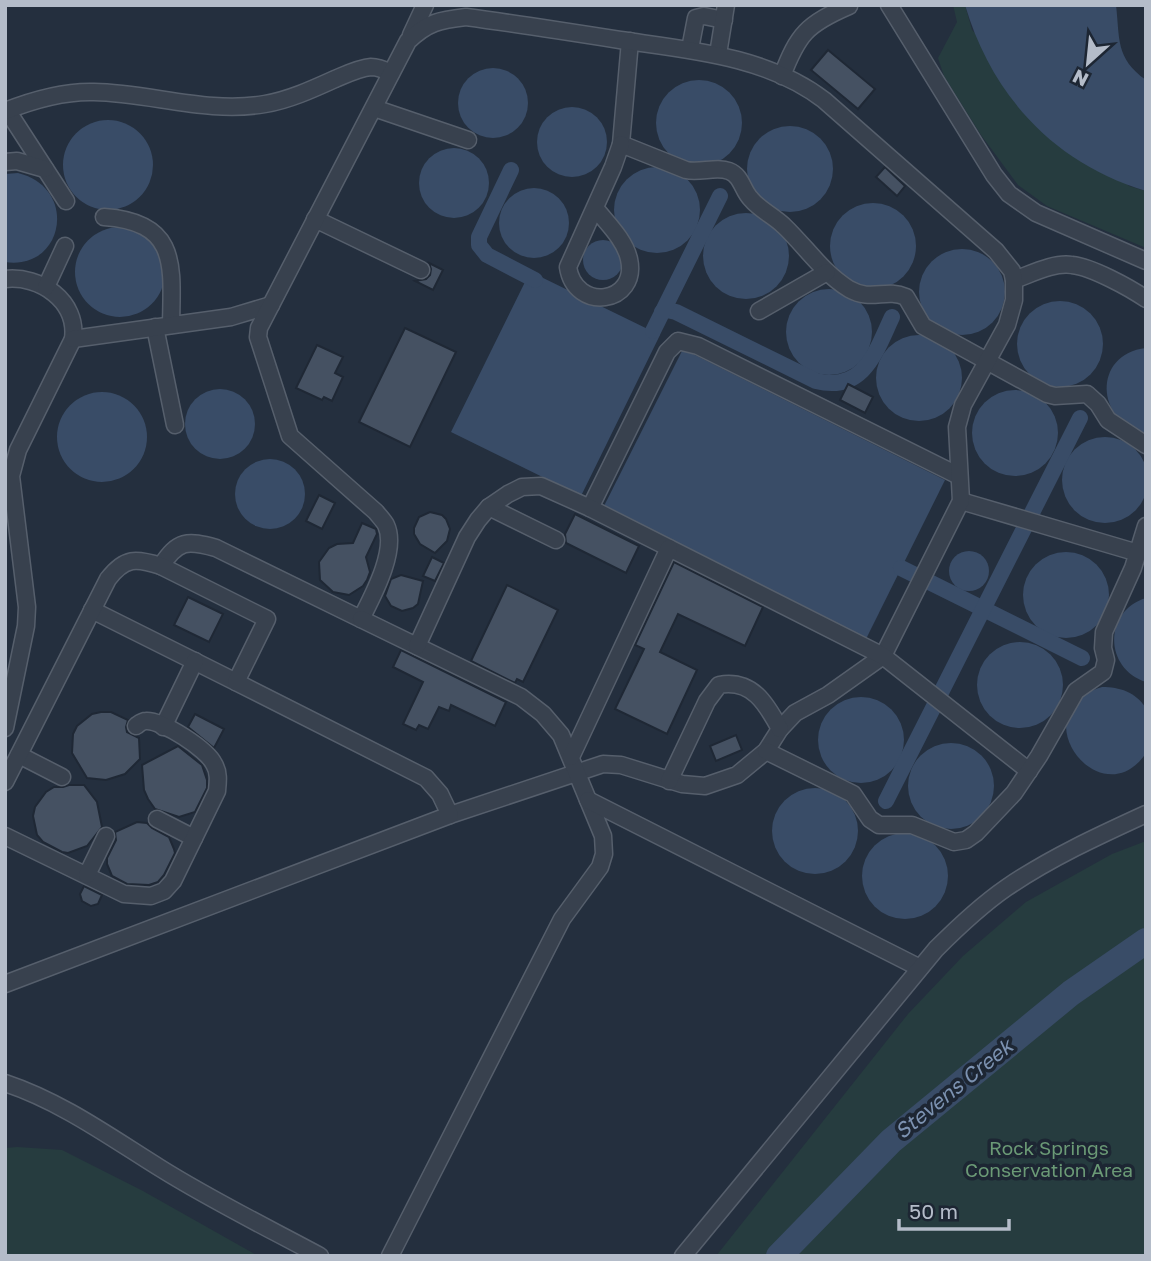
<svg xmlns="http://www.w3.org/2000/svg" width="1151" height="1261" font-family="'Golos Text',sans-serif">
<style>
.green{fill:#263c3f}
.water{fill:#394c67}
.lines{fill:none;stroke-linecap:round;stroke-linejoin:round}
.canal{stroke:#394c67;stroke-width:16}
.river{stroke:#394c67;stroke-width:26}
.building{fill:#455162;stroke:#1f2835;stroke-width:2}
.minor-casing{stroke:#565f6c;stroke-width:19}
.minor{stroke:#38414e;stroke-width:16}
.labels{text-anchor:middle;stroke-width:7;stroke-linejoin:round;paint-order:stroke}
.park-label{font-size:19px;fill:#6b9a76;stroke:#1d2633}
.water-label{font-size:21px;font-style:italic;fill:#7c92b1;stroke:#1d2633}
</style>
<rect width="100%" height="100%" fill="#242f3e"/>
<g class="green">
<path d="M 953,5 L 965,5 L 972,30 L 1129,186 L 1146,191 L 1146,248 L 1047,206 L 1018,185 L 981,135 L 944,76 L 938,58 L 957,22 Z"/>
<path d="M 1146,841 L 1146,1256 L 716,1256 L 908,1014 L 963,956 L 1026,902 L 1112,854 Z"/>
<path d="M 17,1147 L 62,1150 L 143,1191 L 258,1256 L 5,1256 L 5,1148 Z"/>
</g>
<g class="water">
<path d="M 965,5 L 1116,5 C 1120,38 1115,58 1146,80 L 1146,191 C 1054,163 992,96 965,5 Z"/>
<circle cx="493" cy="103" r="35"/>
<circle cx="699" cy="123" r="43"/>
<circle cx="572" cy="142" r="35"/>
<circle cx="108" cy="165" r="45"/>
<circle cx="790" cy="169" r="43"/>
<circle cx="454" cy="183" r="35"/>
<circle cx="657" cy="210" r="43"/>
<path d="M 18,173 C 79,188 64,271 5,262 L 5,174 Z"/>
<circle cx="534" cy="223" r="35"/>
<circle cx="873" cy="246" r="43"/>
<circle cx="746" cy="256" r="43"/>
<circle cx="120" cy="272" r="45"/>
<circle cx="603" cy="260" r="20"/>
<circle cx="962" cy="292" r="43"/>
<path d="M 537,275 L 660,335 L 581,496 L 451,432 L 526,280 L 533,283 Z"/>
<circle cx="829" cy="332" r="43"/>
<circle cx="1060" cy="344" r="43"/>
<circle cx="919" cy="378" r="43"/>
<path d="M 1146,348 L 1146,433 C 1095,423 1092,354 1146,348 Z"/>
<path d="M 683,349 L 945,480 L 865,641 L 602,510 Z"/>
<circle cx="220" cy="424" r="35"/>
<circle cx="1015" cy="433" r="43"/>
<circle cx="102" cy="437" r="45"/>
<circle cx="1105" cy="480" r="43"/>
<circle cx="270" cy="494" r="35"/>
<circle cx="969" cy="571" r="20"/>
<circle cx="1066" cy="595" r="43"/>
<path d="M 1146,598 L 1146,682 C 1104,669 1103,611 1146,598 Z"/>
<circle cx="1020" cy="685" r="43"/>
<path d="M 1102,687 C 1120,687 1135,692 1146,708 L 1146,753 C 1102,819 1018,713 1102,687 Z"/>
<circle cx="861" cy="740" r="43"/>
<circle cx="951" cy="786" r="43"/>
<circle cx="815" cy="831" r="43"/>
<circle cx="905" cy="876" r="43"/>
</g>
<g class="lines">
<g class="canal">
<path d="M 511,170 L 479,237 L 479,245 L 487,255 L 535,280"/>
<path d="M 662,312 L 667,310 L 676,312 L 816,381 C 864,393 876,351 892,317"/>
<path d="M 653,331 L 720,196"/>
<path d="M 901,568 L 1082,658"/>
<path d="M 886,801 L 1080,418"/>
</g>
<path class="river" d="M 779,1256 L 891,1141 L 1071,993 L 1146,941"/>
</g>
<g class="building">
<path d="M 828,50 L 875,89 L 858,109 L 811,70 Z"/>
<path d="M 885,167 L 905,186 L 897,196 L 876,177 Z"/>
<path d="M 429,263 L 443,270 L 433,290 L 415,281 L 426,279 L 430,275 L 431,269 Z"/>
<path d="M 405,328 L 456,352 L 410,447 L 359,422 Z"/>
<path d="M 317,345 L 343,357 L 335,373 L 343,377 L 332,401 L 324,397 L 322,400 L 296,388 Z"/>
<path d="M 848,384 L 873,397 L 865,413 L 840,400 Z"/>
<path d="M 319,495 L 335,503 L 322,529 L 306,521 Z"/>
<path d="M 430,512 L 442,515 L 446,519 L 450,529 L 447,541 L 435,553 L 420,544 L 414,534 L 414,528 L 419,517 Z"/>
<path d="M 575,514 L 639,546 L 626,573 L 566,543 L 565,534 Z"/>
<path d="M 362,523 L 376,529 L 377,534 L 366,557 L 370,572 L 367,580 L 363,586 L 349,595 L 333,592 L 320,580 L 319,562 L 329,548 L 337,544 L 353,543 Z"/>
<path d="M 432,557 L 444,563 L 435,581 L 423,576 Z"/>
<path d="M 674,562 L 763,607 L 745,646 L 678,614 L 660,652 L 697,670 L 667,734 L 615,709 L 644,649 L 635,645 Z"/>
<path d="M 401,575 L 423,581 L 418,604 L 413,608 L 402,611 L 391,606 L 385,596 L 391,579 Z"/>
<path d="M 507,585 L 558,610 L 523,682 L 517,679 L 515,683 L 471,661 Z"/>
<path d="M 188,597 L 223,614 L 209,642 L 174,625 Z"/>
<path d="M 401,650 L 506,702 L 495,726 L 451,705 L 449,711 L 439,707 L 428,729 L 419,725 L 416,730 L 403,724 L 423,682 L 393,667 Z"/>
<path d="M 101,712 L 111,712 L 128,720 L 126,727 L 127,732 L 139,738 L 140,759 L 125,774 L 106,780 L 87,778 L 72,753 L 73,734 L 77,726 L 92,714 Z"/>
<path d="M 195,714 L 224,729 L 214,748 L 188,727 Z"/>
<path d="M 736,735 L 742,750 L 716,761 L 710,746 Z"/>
<path d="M 178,746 L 202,765 L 207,780 L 207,788 L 195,812 L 179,817 L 155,809 L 148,799 L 144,790 L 142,765 Z"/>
<path d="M 69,785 L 84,785 L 97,802 L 102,827 L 87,846 L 68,853 L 62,852 L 43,842 L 37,835 L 33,816 L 35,807 L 46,792 L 54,787 L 63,787 Z"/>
<path d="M 137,822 L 147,823 L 152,828 L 169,837 L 174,849 L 175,853 L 164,875 L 158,882 L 149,885 L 127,884 L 112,876 L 107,864 L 107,858 L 116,840 L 115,832 Z"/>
<path d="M 84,886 L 102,895 L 98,904 L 91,906 L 82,901 L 80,894 Z"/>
</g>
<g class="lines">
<g class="minor-casing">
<g id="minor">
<path d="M 889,5 L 994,175 L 1009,194 L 1036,213 L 1146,261"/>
<path d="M 411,35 L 425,5"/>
<path d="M 630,41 L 621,144 L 686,170 C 700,173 717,166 729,171 C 742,176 742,190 751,199 C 760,210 774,216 784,226 C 806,247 823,273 849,289 C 872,302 885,288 906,297 L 923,326 L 1047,394 L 1055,396 L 1087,394 L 1098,404 L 1108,420 L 1146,445"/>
<path d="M 690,49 L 696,18 L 704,16 L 724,20"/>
<path d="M 718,54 L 726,5"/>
<path d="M 782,76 C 798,34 807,24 849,6"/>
<path d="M 374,108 L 468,140"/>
<path d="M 7,110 L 66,201"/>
<path d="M 5,111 C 33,100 64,91 94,92 C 151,93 208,114 265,104 C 289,100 313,89 335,79 C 347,74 359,68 371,67 C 379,67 385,70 391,73"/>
<path d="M 5,162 L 17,161 L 45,169"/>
<path d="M 595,208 C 607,223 625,240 629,259 C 639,304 575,313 568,267 L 613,167 L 621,144"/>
<path d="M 104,217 C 179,222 172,266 171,325"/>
<path d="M 315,219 L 421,270"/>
<path d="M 5,279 C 40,275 78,301 73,339 L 18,450 L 11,476 L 27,607 L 26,626 L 5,728"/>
<path d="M 1014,280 C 1031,274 1054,262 1072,265 C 1092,267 1130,288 1146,299"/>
<path d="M 46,287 L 65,246"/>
<path d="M 759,311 L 827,272"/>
<path d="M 155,327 L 175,425"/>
<path d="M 73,339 L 231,317 L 271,305"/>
<path d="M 961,501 L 1138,553"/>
<path d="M 489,507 L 556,540"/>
<path d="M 590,508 L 667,352 L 678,341 L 698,346 L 959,476"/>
<path d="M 161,566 C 178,540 187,540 216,548 L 361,619 C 372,597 398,550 386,525 C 384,521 379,516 376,512 L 290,436 L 258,337 L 259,328 L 408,41 C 428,22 440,20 466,17 C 518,24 569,32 620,40 C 689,50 767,56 824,100 L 996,251 L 1012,271 L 1014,280 L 1014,300 L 1007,325 L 963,405 L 957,427 L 961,501 L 883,656 L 828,695 L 795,713 L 780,729 L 766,751 L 737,775 L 705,786 L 682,784 L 621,765 L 603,764 L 450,815"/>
<path d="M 92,610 L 236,682"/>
<path d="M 361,619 L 521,697 L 543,714 L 561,735 L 603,836 L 604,854 L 600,867 L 562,919 L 390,1256"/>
<path d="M 417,646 L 467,537 L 478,520 L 489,507 L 508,494 L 522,487 L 541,486 L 590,508 L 883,656 L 1029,771"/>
<path d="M 163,727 L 195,661"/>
<path d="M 766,751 L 853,794 L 870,819 L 879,825 L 912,825 L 954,842 L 966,840 L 976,833 L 1014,793 L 1039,756 L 1076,691 L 1103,672 L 1106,660 L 1103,648 L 1104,632 L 1133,568 L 1146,526"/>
<path d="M 19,755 L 62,777"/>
<path d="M 571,757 L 669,548"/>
<path d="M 669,781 L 707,701 L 719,685 C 752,679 766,703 780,729"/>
<path d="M 5,782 L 108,579 C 125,557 136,558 161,566 L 267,619 L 236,682 L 426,778 L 440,794 L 450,815 L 5,984"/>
<path d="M 588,800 L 920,968"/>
<path d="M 157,819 L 194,838"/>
<path d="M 5,836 L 124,894 L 151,896 L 164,891 L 173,881 L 217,791 C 218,781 219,772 214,764 C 207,749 162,720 146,721 C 142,721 140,723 136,726"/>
<path d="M 87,875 L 106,836"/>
<path d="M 5,1083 C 62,1102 110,1137 160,1168 C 211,1200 266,1227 320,1256"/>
<path d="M 683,1256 L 936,949 C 958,927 980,906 1006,888 C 1050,858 1098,836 1146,814"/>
</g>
</g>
<use href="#minor" class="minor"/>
</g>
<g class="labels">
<g class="park-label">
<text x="1049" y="1155">Rock Springs<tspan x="1049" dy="22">Conservation Area</tspan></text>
</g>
<g class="water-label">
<text transform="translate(954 1089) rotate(-39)" y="7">Stevens Creek</text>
</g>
</g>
<rect width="1151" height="1261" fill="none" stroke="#b4bcc9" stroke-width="14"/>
<g transform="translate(1088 63) rotate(207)" stroke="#1d2633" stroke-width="5" paint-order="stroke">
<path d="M0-5L12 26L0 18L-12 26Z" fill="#b4bcc9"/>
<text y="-10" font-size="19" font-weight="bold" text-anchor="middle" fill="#b4bcc9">N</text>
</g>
<path d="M899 1219v10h110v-10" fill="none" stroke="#b4bcc9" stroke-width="3.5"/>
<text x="909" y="1219" font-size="21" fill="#b4bcc9" stroke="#1d2633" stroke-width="5" paint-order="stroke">50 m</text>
</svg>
